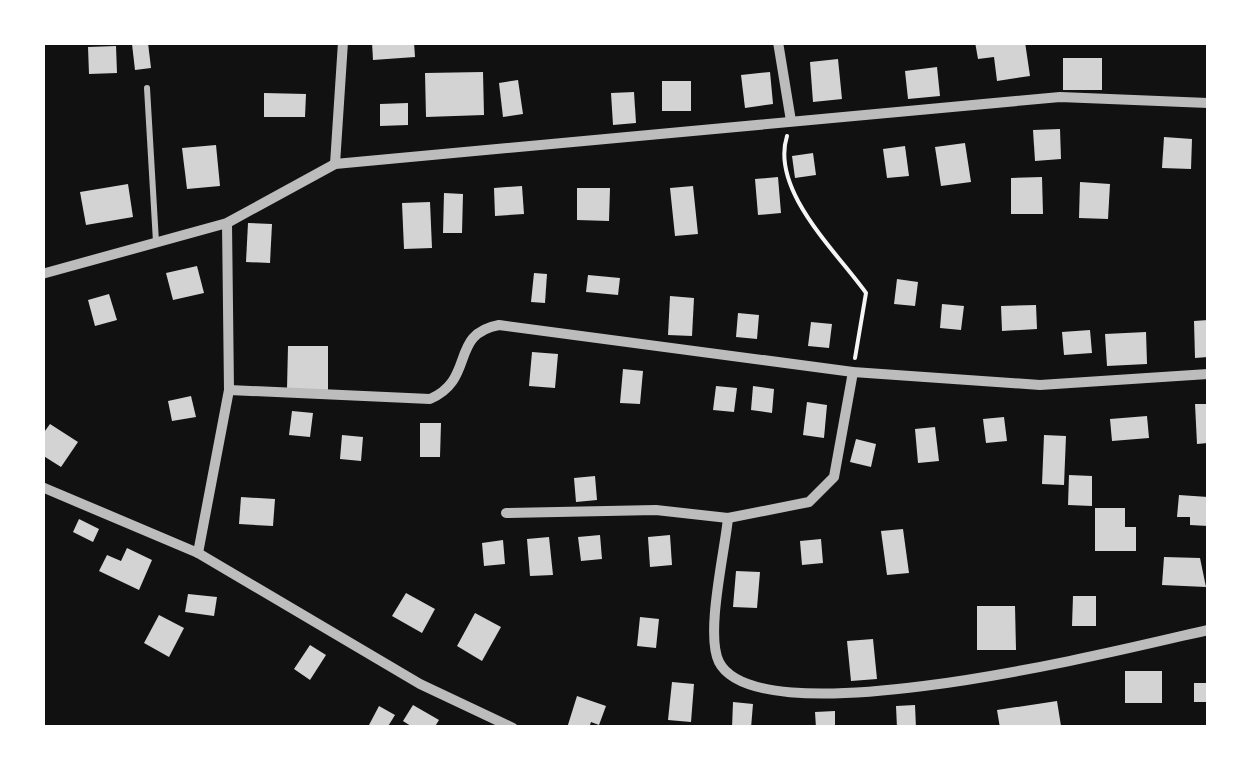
<svg xmlns="http://www.w3.org/2000/svg" width="1251" height="770" font-family="'Alegreya Sans',sans-serif">
<style>
.building{fill:#d3d3d3}
.lines{fill:none;stroke-linecap:round;stroke-linejoin:round}
.path{stroke:#f5f5f5;stroke-width:4}
.service{stroke:#bcbcbc;stroke-width:6}
.minor{stroke:#bcbcbc;stroke-width:10}
</style>
<rect width="100%" height="100%" fill="#111"/>
<g class="building">
<path d="M 372,42 L 414,42 L 415,57 L 373,60 Z"/>
<path d="M 975,42 L 1025,42 L 1030,76 L 997,81 L 994,57 L 978,59 Z"/>
<path d="M 148,43 L 151,68 L 135,70 L 132,44 Z"/>
<path d="M 116,46 L 117,73 L 89,74 L 88,47 Z"/>
<rect x="1063" y="58" width="39" height="32"/>
<path d="M 838,59 L 842,99 L 813,102 L 810,62 Z"/>
<path d="M 937,67 L 940,96 L 908,99 L 905,71 Z"/>
<path d="M 483,72 L 484,115 L 426,117 L 425,73 Z"/>
<path d="M 770,72 L 773,104 L 745,108 L 741,75 Z"/>
<path d="M 518,80 L 523,114 L 503,117 L 499,83 Z"/>
<rect x="662" y="81" width="29" height="30"/>
<path d="M 634,92 L 636,123 L 613,125 L 611,93 Z"/>
<path d="M 264,93 L 306,94 L 305,117 L 264,117 Z"/>
<path d="M 408,103 L 408,125 L 380,126 L 380,104 Z"/>
<path d="M 1060,129 L 1061,159 L 1035,161 L 1033,130 Z"/>
<path d="M 1164,137 L 1192,139 L 1191,169 L 1162,168 Z"/>
<path d="M 965,143 L 971,182 L 941,186 L 935,147 Z"/>
<path d="M 216,145 L 220,186 L 187,189 L 182,148 Z"/>
<path d="M 905,146 L 909,176 L 887,178 L 883,149 Z"/>
<path d="M 813,153 L 816,175 L 795,178 L 792,156 Z"/>
<path d="M 778,177 L 781,213 L 758,215 L 755,179 Z"/>
<path d="M 1042,177 L 1043,214 L 1011,214 L 1011,178 Z"/>
<path d="M 1080,182 L 1110,184 L 1108,219 L 1079,218 Z"/>
<path d="M 128,184 L 133,217 L 86,225 L 80,192 Z"/>
<path d="M 522,186 L 524,214 L 495,216 L 494,188 Z"/>
<path d="M 693,186 L 698,234 L 675,236 L 670,188 Z"/>
<path d="M 577,188 L 610,188 L 609,221 L 577,220 Z"/>
<path d="M 444,193 L 463,194 L 462,233 L 443,233 Z"/>
<path d="M 430,202 L 432,248 L 404,249 L 402,203 Z"/>
<path d="M 248,223 L 272,224 L 270,263 L 246,262 Z"/>
<path d="M 197,266 L 204,293 L 173,300 L 166,273 Z"/>
<path d="M 534,273 L 547,274 L 545,303 L 531,302 Z"/>
<path d="M 588,275 L 620,278 L 618,295 L 586,292 Z"/>
<path d="M 897,279 L 918,282 L 915,306 L 894,304 Z"/>
<path d="M 109,294 L 117,320 L 95,326 L 88,300 Z"/>
<path d="M 670,296 L 694,298 L 692,336 L 668,335 Z"/>
<path d="M 942,304 L 964,306 L 961,330 L 940,328 Z"/>
<path d="M 1036,305 L 1037,329 L 1002,331 L 1001,306 Z"/>
<path d="M 738,313 L 759,315 L 757,339 L 736,337 Z"/>
<path d="M 1208,320 L 1208,357 L 1195,358 L 1194,321 Z"/>
<path d="M 811,322 L 832,324 L 829,348 L 808,346 Z"/>
<path d="M 1090,330 L 1092,353 L 1064,355 L 1062,332 Z"/>
<path d="M 1146,332 L 1147,364 L 1107,366 L 1105,334 Z"/>
<path d="M 288,346 L 328,346 L 328,390 L 287,389 Z"/>
<path d="M 532,352 L 558,354 L 555,388 L 529,386 Z"/>
<path d="M 623,369 L 643,371 L 640,404 L 620,403 Z"/>
<path d="M 716,386 L 737,388 L 734,412 L 713,410 Z"/>
<path d="M 753,386 L 774,389 L 772,413 L 751,410 Z"/>
<path d="M 191,396 L 196,417 L 172,421 L 168,401 Z"/>
<path d="M 807,402 L 827,405 L 824,438 L 803,435 Z"/>
<path d="M 1195,404 L 1208,404 L 1208,443 L 1197,444 Z"/>
<path d="M 292,411 L 313,413 L 310,437 L 289,435 Z"/>
<path d="M 1147,416 L 1149,438 L 1112,441 L 1110,419 Z"/>
<path d="M 1004,417 L 1007,441 L 986,443 L 983,419 Z"/>
<path d="M 420,423 L 441,423 L 440,457 L 420,457 Z"/>
<path d="M 50,424 L 78,442 L 61,467 L 42,455 L 42,435 Z"/>
<path d="M 935,427 L 939,461 L 918,463 L 915,429 Z"/>
<path d="M 342,435 L 363,437 L 361,461 L 340,459 Z"/>
<path d="M 1044,435 L 1066,436 L 1064,485 L 1042,484 Z"/>
<path d="M 856,439 L 876,444 L 871,467 L 850,462 Z"/>
<path d="M 1069,475 L 1092,476 L 1092,506 L 1068,505 Z"/>
<path d="M 595,476 L 597,500 L 576,502 L 574,478 Z"/>
<path d="M 1179,495 L 1208,497 L 1208,526 L 1190,525 L 1190,517 L 1177,517 Z"/>
<path d="M 241,497 L 275,499 L 273,526 L 239,524 Z"/>
<path d="M 1095,508 L 1125,508 L 1125,527 L 1136,527 L 1136,551 L 1095,551 Z"/>
<path d="M 79,519 L 99,529 L 93,542 L 73,532 Z"/>
<path d="M 903,529 L 909,573 L 887,575 L 881,531 Z"/>
<path d="M 600,535 L 602,559 L 581,561 L 578,537 Z"/>
<path d="M 670,535 L 672,565 L 650,567 L 648,537 Z"/>
<path d="M 549,537 L 553,575 L 530,576 L 527,539 Z"/>
<path d="M 821,539 L 823,563 L 802,565 L 800,541 Z"/>
<path d="M 503,540 L 505,564 L 484,566 L 482,543 Z"/>
<path d="M 127,548 L 152,560 L 139,590 L 99,571 L 107,555 L 121,561 Z"/>
<path d="M 1164,557 L 1200,558 L 1206,587 L 1162,585 Z"/>
<path d="M 736,571 L 760,572 L 757,608 L 733,607 Z"/>
<path d="M 406,593 L 435,609 L 422,633 L 392,616 Z"/>
<path d="M 188,594 L 217,597 L 214,616 L 185,612 Z"/>
<path d="M 1073,596 L 1096,596 L 1096,626 L 1072,626 Z"/>
<path d="M 977,606 L 1015,606 L 1016,650 L 977,650 Z"/>
<path d="M 475,613 L 501,627 L 482,661 L 457,646 Z"/>
<path d="M 159,615 L 184,628 L 169,657 L 144,643 Z"/>
<path d="M 640,617 L 659,619 L 656,648 L 637,646 Z"/>
<path d="M 873,639 L 877,679 L 851,681 L 847,641 Z"/>
<path d="M 310,645 L 326,655 L 310,680 L 294,669 Z"/>
<rect x="1125" y="671" width="37" height="32"/>
<path d="M 672,682 L 694,684 L 691,722 L 668,720 Z"/>
<rect x="1194" y="683" width="14" height="19"/>
<path d="M 577,696 L 606,706 L 599,725 L 591,722 L 589,728 L 567,728 Z"/>
<path d="M 1057,701 L 1061,726 L 1000,728 L 997,710 Z"/>
<path d="M 733,702 L 753,704 L 751,728 L 732,728 Z"/>
<path d="M 413,705 L 439,720 L 434,728 L 414,728 L 403,721 Z"/>
<path d="M 915,705 L 916,728 L 897,728 L 896,706 Z"/>
<path d="M 379,706 L 395,715 L 387,728 L 369,725 Z"/>
<path d="M 835,711 L 835,728 L 816,728 L 815,712 Z"/>
</g>
<g class="lines">
<path class="path" d="M 787,136 C 770,190 836,251 866,293 L 855,358"/>
<path class="service" d="M 147,88 L 156,242"/>
<g class="minor">
<path d="M 778,42 L 791,121"/>
<path d="M 335,164 L 343,42"/>
<path d="M 42,274 L 227,223 L 335,164 L 1060,97 L 1208,103"/>
<path d="M 229,390 L 430,399 C 476,379 449,334 499,325 L 853,372 L 1040,385 L 1208,374"/>
<path d="M 42,487 L 198,553 L 420,684 L 513,728"/>
<path d="M 506,513 L 656,510 L 728,518 L 809,502 L 834,477 L 853,372"/>
<path d="M 728,518 C 725,551 705,634 719,662 C 760,742 1132,647 1208,630"/>
<path d="M 198,553 L 229,390 L 227,223"/>
</g>
</g>
<rect width="1251" height="770" fill="none" stroke="#ffffff" stroke-width="90"/>
</svg>
